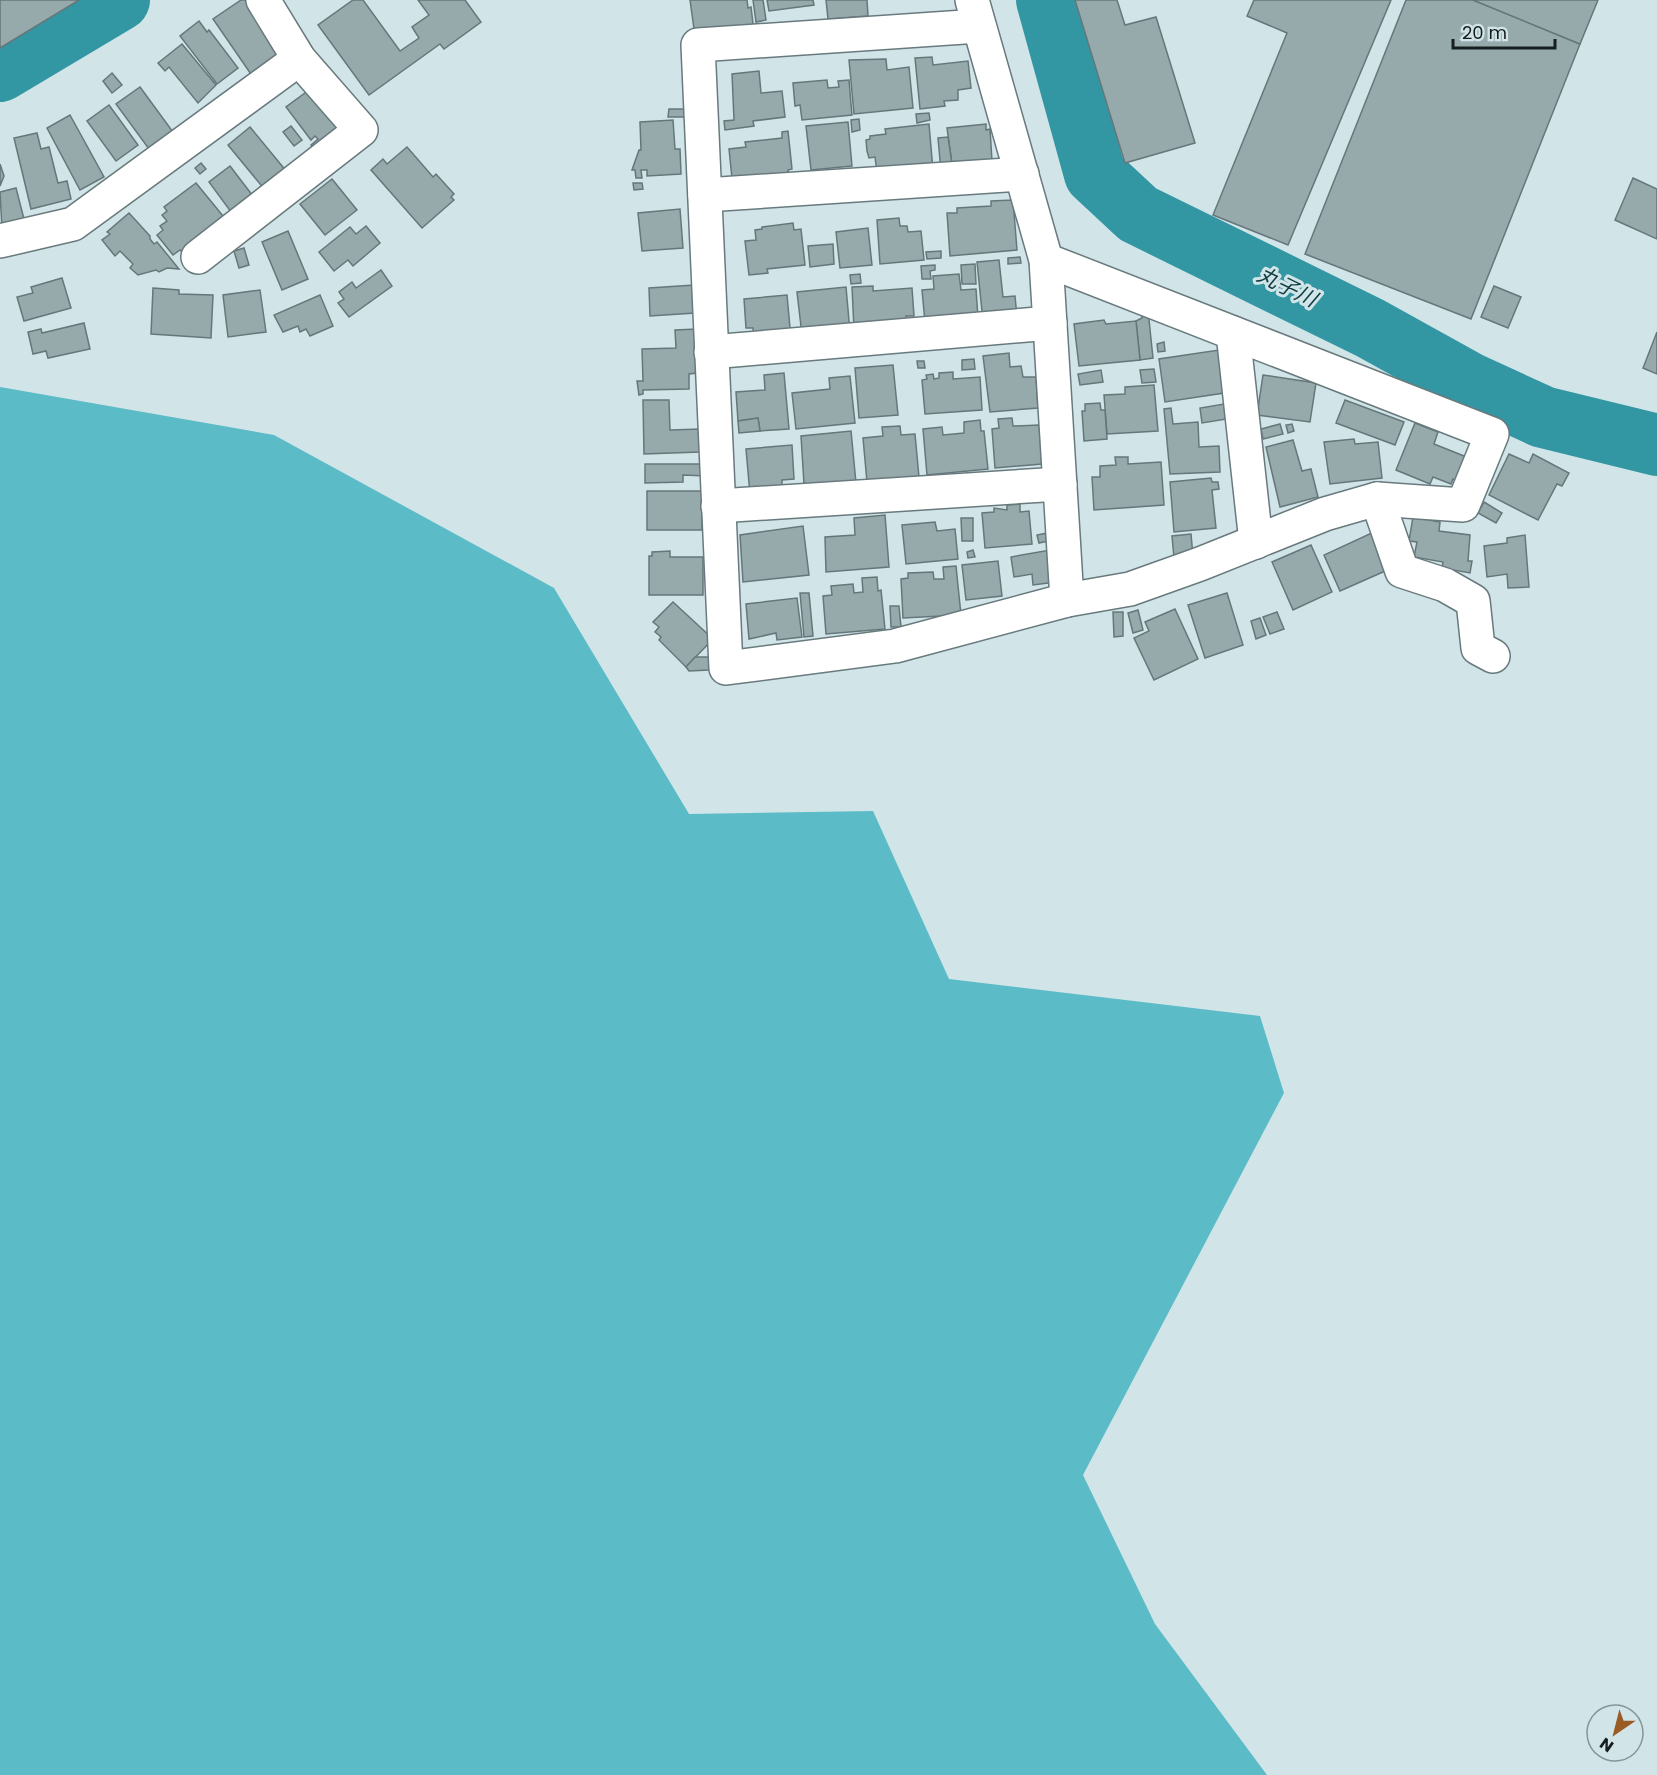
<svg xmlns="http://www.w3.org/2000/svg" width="1657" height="1775" font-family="Poppins,'Noto Sans JP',sans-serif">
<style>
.forest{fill:#5bbbc7}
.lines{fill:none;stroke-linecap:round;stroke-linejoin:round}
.river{stroke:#3396a3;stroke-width:62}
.building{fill:#96a9ab;stroke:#65777a;stroke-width:1.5}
.street-casing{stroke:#687a7d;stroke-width:36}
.street{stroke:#fff;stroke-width:33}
.labels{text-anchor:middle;stroke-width:6;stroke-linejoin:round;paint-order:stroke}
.water-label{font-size:21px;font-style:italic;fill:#0f3d42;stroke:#d1e5e8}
</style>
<rect width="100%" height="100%" fill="#d1e5e8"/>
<path class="forest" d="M 0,387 L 274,435 L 554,588 L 689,814 L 873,811 L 949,979 L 1260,1016 L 1284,1093 L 1083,1475 L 1155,1624 L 1267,1775 L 0,1775 Z"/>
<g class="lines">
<g class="river">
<path d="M 1047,0 L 1095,174 L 1138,214 L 1370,328 L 1471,384 L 1543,417 L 1657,445"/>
<path d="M 0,71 L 119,0"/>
</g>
</g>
<g class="building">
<path d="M 0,0 L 79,0 L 0,48 Z"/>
<path d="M 241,0 L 247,0 L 283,52 L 255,80 L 213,19 Z"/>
<path d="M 353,0 L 363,0 L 400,51 L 419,38 L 412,27 L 429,15 L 418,0 L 465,0 L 481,22 L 444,49 L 440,44 L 369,95 L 318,25 Z"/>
<path d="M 690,0 L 747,0 L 748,8 L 751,7 L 754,32 L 695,36 Z"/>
<path d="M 753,0 L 763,0 L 766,20 L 756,22 Z"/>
<path d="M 767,0 L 813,0 L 814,5 L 769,11 Z"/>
<path d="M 826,0 L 867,0 L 868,16 L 828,19 Z"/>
<path d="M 1075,0 L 1117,0 L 1125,25 L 1156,17 L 1195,143 L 1125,163 Z"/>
<path d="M 1254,0 L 1391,0 L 1288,245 L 1213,215 L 1287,33 L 1247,16 Z"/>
<path d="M 1406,0 L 1473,0 L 1580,44 L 1471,319 L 1305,254 Z"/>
<path d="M 1473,0 L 1598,0 L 1580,44 Z"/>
<path d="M 199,21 L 207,32 L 209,30 L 238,68 L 217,84 L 180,36 Z"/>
<path d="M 182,44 L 216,85 L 198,103 L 169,67 L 165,71 L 158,63 Z"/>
<path d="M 932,57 L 933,65 L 968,61 L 971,88 L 958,90 L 958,100 L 944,101 L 945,106 L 920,109 L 915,58 Z"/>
<path d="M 886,59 L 887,70 L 909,67 L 913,108 L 854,114 L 849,60 Z"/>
<path d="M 759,71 L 761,93 L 782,91 L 785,117 L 753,121 L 754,126 L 725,130 L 724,121 L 734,120 L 732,74 Z"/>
<path d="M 112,73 L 122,85 L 112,93 L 103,81 Z"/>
<path d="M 827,80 L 828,88 L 839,87 L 838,81 L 849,80 L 852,115 L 802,120 L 800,105 L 795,106 L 793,83 Z"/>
<path d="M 140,87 L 173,132 L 149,149 L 116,104 Z"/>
<path d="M 309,90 L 340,131 L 315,149 L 311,145 L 318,139 L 315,136 L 311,140 L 286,107 Z"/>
<path d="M 109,105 L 138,145 L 116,161 L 87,121 Z"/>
<path d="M 669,109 L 690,109 L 690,117 L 668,117 Z"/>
<path d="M 929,113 L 930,120 L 917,123 L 916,114 Z"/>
<path d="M 70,115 L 104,177 L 80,190 L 47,128 Z"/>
<path d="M 859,119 L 860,130 L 852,132 L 851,120 Z"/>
<path d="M 673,120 L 675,149 L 680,149 L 681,174 L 647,176 L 647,170 L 641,170 L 642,178 L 636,178 L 635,170 L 632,170 L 639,150 L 641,150 L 640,122 Z"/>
<path d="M 848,122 L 852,166 L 811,170 L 806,126 Z"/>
<path d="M 929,124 L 933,170 L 878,180 L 875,157 L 869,158 L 867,151 L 866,140 L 870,139 L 870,136 L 886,134 L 885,129 Z"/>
<path d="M 986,124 L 986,130 L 990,129 L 992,161 L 952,164 L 947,128 Z"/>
<path d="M 291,126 L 302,140 L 294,146 L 283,132 Z"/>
<path d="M 250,127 L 287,172 L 265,190 L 228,145 Z"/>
<path d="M 788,131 L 792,169 L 788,170 L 790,185 L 733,188 L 729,149 L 746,147 L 745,142 L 782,138 L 782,132 Z"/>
<path d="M 37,133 L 41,149 L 49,147 L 58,183 L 67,181 L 71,199 L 31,209 L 14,138 Z"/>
<path d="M 948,137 L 952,164 L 941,171 L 938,138 Z"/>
<path d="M 407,147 L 433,177 L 436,174 L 454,194 L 451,197 L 454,200 L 422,228 L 371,170 L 383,159 L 387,164 Z"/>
<path d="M 201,163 L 206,169 L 200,174 L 195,168 Z"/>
<path d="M 0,164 L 4,176 L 0,186 Z"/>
<path d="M 230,166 L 256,200 L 234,216 L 209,182 Z"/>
<path d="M 1633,178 L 1657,189 L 1657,239 L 1615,220 Z"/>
<path d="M 332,179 L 357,210 L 325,235 L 300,204 Z"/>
<path d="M 196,183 L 227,221 L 184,254 L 180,250 L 173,255 L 157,235 L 163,230 L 160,226 L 167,221 L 162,215 L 167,211 L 164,207 Z"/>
<path d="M 633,183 L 642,183 L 643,189 L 634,190 Z"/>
<path d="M 16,188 L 25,223 L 2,229 L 0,192 Z"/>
<path d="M 1013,200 L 1017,250 L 950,256 L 947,213 L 957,213 L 957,208 L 991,206 L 991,201 Z"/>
<path d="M 680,209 L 683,248 L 642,251 L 638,213 Z"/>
<path d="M 129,213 L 150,236 L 150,239 L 154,244 L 157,242 L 179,269 L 167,268 L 159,272 L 156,270 L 138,275 L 130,268 L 133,264 L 120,251 L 115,256 L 102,240 L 110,234 L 107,232 Z"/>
<path d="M 899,218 L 900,226 L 907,226 L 908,232 L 921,231 L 924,260 L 880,264 L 877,220 Z"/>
<path d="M 793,223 L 794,230 L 801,229 L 805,265 L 767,269 L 768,273 L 749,275 L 745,241 L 756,240 L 755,230 L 762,229 L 762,227 Z"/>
<path d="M 366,226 L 380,243 L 353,266 L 348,260 L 334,271 L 319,252 L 350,227 L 356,234 Z"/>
<path d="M 868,228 L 872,265 L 840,268 L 836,232 Z"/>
<path d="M 288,231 L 308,279 L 282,290 L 262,242 Z"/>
<path d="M 833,244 L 834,264 L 810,267 L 808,246 Z"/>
<path d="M 244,248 L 249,265 L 239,268 L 234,251 Z"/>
<path d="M 941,251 L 941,258 L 927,259 L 926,252 Z"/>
<path d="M 1020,257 L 1021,263 L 1008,264 L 1008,258 Z"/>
<path d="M 999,260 L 1003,297 L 1015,296 L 1017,317 L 983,321 L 977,262 Z"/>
<path d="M 975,264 L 976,284 L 962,284 L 961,265 Z"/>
<path d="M 935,265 L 935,270 L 930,271 L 931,279 L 922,279 L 921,266 Z"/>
<path d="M 381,270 L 392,286 L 349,317 L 338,303 L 344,299 L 339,292 L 352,282 L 356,288 Z"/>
<path d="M 860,274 L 861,283 L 851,284 L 850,275 Z"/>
<path d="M 959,274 L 961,290 L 976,289 L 978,318 L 925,322 L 922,290 L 934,289 L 933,276 Z"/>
<path d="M 62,278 L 71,308 L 24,321 L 17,297 L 33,293 L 31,287 Z"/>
<path d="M 694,285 L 695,313 L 650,316 L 649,288 Z"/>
<path d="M 873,286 L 873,291 L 912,288 L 914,316 L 906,316 L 906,326 L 854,330 L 852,287 Z"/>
<path d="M 1494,286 L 1521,297 L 1508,328 L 1481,317 Z"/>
<path d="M 846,287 L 850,332 L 802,335 L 797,292 Z"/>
<path d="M 153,288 L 179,290 L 179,294 L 213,295 L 211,338 L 151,334 Z"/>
<path d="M 260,290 L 266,332 L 228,337 L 223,295 Z"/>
<path d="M 320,295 L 333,326 L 310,336 L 306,329 L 300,332 L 298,326 L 283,332 L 274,315 Z"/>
<path d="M 787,295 L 791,339 L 754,341 L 753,328 L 746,328 L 744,299 Z"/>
<path d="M 1148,310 L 1153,358 L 1140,360 L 1136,321 L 1142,318 L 1141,312 Z"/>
<path d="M 1104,320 L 1106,324 L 1136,321 L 1140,360 L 1079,366 L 1074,324 Z"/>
<path d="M 84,323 L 90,349 L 48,358 L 46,351 L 33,354 L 28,332 L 41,329 L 42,333 Z"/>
<path d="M 697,329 L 697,373 L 689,374 L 689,389 L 643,390 L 643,394 L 639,395 L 637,381 L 643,381 L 642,349 L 676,348 L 675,330 Z"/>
<path d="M 1657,332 L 1657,374 L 1643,368 Z"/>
<path d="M 1164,342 L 1165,351 L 1158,352 L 1157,344 Z"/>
<path d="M 1219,350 L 1224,393 L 1165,402 L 1159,359 Z"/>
<path d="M 1009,353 L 1010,367 L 1021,366 L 1023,377 L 1036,377 L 1038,408 L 990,412 L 983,356 Z"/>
<path d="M 974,359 L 975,369 L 962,370 L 962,360 Z"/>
<path d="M 917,361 L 924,361 L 925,368 L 918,368 Z"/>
<path d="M 893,365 L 898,415 L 859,418 L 855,368 Z"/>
<path d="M 1154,369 L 1156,382 L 1142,383 L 1140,370 Z"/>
<path d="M 1101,370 L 1103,382 L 1080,385 L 1078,374 Z"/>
<path d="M 953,372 L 953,379 L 980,377 L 982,410 L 925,414 L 922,380 L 927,379 L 926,375 L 933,374 L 934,379 L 939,378 L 939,373 Z"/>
<path d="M 784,373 L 789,429 L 760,431 L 758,418 L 738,421 L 736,392 L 765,390 L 764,375 Z"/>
<path d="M 1263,375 L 1316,383 L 1310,422 L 1257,415 Z"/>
<path d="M 850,376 L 855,423 L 796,429 L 792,393 L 830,389 L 829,378 Z"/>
<path d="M 1154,385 L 1158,431 L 1107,434 L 1104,395 L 1125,394 L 1125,387 Z"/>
<path d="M 643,400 L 669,400 L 670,430 L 700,429 L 700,452 L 644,454 Z"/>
<path d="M 1345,400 L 1404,422 L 1395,445 L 1336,423 Z"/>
<path d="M 1100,403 L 1101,410 L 1105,410 L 1107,439 L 1084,441 L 1082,411 L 1085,411 L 1085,404 Z"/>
<path d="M 1224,404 L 1227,419 L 1202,423 L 1200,408 Z"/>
<path d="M 1171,408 L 1173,424 L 1198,422 L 1199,447 L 1219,446 L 1220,472 L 1170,474 L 1164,409 Z"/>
<path d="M 758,418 L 760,431 L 739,433 L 738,421 Z"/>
<path d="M 1012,418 L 1013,426 L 1039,425 L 1042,464 L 995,468 L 992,429 L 999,428 L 998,419 Z"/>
<path d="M 980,420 L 981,431 L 984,431 L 988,469 L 927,475 L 923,429 L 942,427 L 943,435 L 964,433 L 964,422 Z"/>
<path d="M 1415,423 L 1438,432 L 1434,444 L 1469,458 L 1459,482 L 1453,479 L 1451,484 L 1433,477 L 1430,484 L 1396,470 Z"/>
<path d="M 1280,424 L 1283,434 L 1263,439 L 1261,429 Z"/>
<path d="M 1292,424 L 1294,431 L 1288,433 L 1286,425 Z"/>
<path d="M 900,426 L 901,435 L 915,434 L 919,477 L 867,482 L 863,438 L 883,436 L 882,427 Z"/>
<path d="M 851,431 L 856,483 L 804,484 L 801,436 Z"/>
<path d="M 1354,439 L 1355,444 L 1378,442 L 1382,478 L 1330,484 L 1324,442 Z"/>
<path d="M 1293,440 L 1302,471 L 1311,469 L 1318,497 L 1280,507 L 1266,447 Z"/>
<path d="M 792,445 L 794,479 L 782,480 L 782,491 L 750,494 L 746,449 Z"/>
<path d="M 1509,454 L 1529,463 L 1533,454 L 1569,473 L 1562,486 L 1557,484 L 1538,520 L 1489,495 Z"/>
<path d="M 1115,457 L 1128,457 L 1128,464 L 1161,462 L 1164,505 L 1094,510 L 1092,477 L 1100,477 L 1100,466 L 1116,465 Z"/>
<path d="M 645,464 L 705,464 L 706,476 L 683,475 L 683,482 L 645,483 Z"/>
<path d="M 1211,478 L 1212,482 L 1218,482 L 1219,489 L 1212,490 L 1216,528 L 1174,532 L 1170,482 Z"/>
<rect x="647" y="491" width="55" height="39"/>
<path d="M 1484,502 L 1502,513 L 1496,523 L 1478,513 Z"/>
<path d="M 1020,504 L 1020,512 L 1029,511 L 1032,544 L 985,548 L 982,513 L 994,512 L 994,508 L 1007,510 L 1007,505 Z"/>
<path d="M 885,515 L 889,567 L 826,572 L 825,537 L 855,535 L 854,518 Z"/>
<path d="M 1413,517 L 1440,522 L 1439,531 L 1470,535 L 1468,561 L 1472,561 L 1470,573 L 1442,568 L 1443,562 L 1414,557 L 1417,542 L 1409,541 Z"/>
<path d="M 961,518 L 973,518 L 973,541 L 962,541 Z"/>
<path d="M 935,522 L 937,531 L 955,529 L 958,559 L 906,564 L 902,525 Z"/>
<path d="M 803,526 L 809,575 L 743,582 L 740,535 Z"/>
<path d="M 1376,531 L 1392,568 L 1340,591 L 1324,555 Z"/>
<path d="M 1052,532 L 1053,540 L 1039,543 L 1037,535 Z"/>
<path d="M 1191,534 L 1193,556 L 1174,558 L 1172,536 Z"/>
<path d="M 1525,535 L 1529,587 L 1508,588 L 1507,574 L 1487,577 L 1484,546 L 1507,543 L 1507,538 Z"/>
<path d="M 1311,545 L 1332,592 L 1293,610 L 1272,562 Z"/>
<path d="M 973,550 L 975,557 L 968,558 L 967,552 Z"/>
<path d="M 1050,550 L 1056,582 L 1033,585 L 1032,574 L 1014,577 L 1011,557 Z"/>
<path d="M 670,551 L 670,557 L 703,557 L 703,595 L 649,595 L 649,556 L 652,556 L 652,552 Z"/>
<path d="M 998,561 L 1002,596 L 966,600 L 962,565 Z"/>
<path d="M 956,566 L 961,615 L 903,618 L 901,579 L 908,578 L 908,573 L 933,572 L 934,579 L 944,579 L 943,567 Z"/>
<path d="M 877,577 L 878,591 L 881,590 L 885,629 L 826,634 L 823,596 L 832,595 L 831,586 L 853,584 L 854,593 L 863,592 L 862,578 Z"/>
<path d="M 800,593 L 809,593 L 813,636 L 804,637 Z"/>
<path d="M 1227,593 L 1243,645 L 1205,658 L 1188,605 Z"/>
<path d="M 797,598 L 802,637 L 777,640 L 776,633 L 749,639 L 746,604 Z"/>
<path d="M 673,602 L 713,639 L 686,667 L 659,640 L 661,637 L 655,632 L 659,627 L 653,622 Z"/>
<path d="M 890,606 L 899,606 L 901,627 L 891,627 Z"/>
<path d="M 1175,609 L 1198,659 L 1154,680 L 1134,638 L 1149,631 L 1145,622 Z"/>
<path d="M 1138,610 L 1143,630 L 1133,633 L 1128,613 Z"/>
<path d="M 1113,612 L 1123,612 L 1123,636 L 1114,637 Z"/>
<path d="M 1277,612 L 1284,629 L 1270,634 L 1263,617 Z"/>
<path d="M 1260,618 L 1266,635 L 1256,639 L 1251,621 Z"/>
<path d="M 695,657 L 710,657 L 709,670 L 689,671 L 686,667 Z"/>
</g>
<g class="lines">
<g class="street-casing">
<g id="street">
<path d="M 972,0 L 1046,260 L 1067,600"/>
<path d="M 979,26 L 698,45 L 726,668 L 895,646 L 1067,600 L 1130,589 L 1200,564 L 1325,514 L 1377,499 L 1463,505 L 1492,434 L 1046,260"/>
<path d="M 705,195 L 1022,174"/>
<path d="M 0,241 L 73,224 L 299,59"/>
<path d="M 198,257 L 361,130 L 299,59 L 263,0"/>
<path d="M 1233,333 L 1256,542"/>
<path d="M 711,352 L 1050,323"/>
<path d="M 1377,499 L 1402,571 L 1445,585 L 1473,601 L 1478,648 L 1493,656"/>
<path d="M 718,506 L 1060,484"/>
</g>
</g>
<use href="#street" class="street"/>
</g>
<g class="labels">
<g class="water-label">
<text transform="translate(1287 287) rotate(26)" y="7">丸子川</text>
</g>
</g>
<g transform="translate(1615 1733) rotate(215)"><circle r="28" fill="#d1e5e8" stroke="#869597" stroke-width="1.5"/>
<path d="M0-4.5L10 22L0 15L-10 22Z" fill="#9b5b25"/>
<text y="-9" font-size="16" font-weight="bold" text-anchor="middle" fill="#161d1e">N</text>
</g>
<path d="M1453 39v9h102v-9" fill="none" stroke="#161d1e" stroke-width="3"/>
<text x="1462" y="39" font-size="18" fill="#161d1e" stroke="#d1e5e8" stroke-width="4.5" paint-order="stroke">20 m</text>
</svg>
